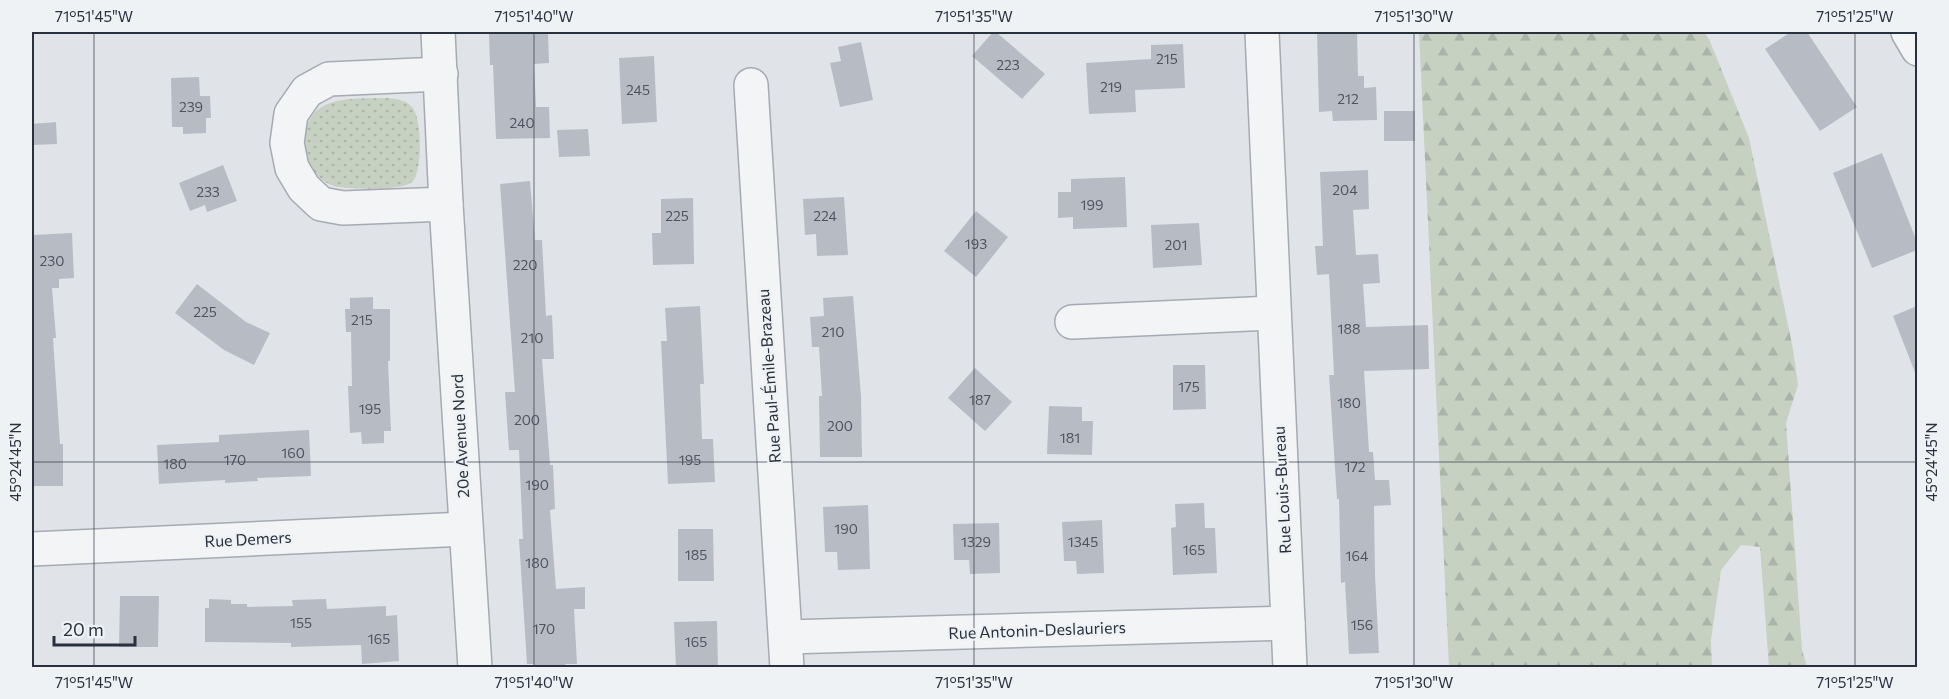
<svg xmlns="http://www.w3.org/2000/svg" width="1949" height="699" font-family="Commissioner,sans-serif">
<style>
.grass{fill:url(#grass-dots)}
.forest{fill:url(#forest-firs)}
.building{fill:#b7bcc4}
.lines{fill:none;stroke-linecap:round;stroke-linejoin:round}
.minor-casing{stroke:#a6aab2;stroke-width:36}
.minor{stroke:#f2f4f6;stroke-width:33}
.ticks{fill:none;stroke:#2a313e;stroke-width:1.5;stroke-opacity:0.45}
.labels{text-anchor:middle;stroke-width:4.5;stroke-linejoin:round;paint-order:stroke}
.number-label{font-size:14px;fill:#4d5460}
.street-label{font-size:16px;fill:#2a313e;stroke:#eff2f5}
.neatline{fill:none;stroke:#2a313e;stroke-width:2}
.ticks-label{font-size:15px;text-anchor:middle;fill:#2a313e}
</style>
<defs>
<pattern id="grass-dots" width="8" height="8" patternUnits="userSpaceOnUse" patternTransform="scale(1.5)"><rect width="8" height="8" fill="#c6d1c2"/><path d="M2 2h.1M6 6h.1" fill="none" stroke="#aab4a8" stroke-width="1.8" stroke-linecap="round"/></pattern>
<pattern id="forest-firs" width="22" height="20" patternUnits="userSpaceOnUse" patternTransform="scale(1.5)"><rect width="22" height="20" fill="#c6d1c2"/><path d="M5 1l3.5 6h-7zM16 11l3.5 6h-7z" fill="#aab4a8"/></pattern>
</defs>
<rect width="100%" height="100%" fill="#e0e3e8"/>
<path class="grass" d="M 387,98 C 396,99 406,100 412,107 C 422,117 423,173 412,182 C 400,191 355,189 339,187 C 305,182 292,128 320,108 C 338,96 366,99 387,98 Z"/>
<path class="forest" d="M 1419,32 L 1704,32 L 1709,39 L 1749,138 L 1793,349 L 1798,385 L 1786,423 L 1802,650 L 1807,667 L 1769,667 L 1760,547 L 1741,545 L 1721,570 L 1711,640 L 1712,667 L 1449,667 Z"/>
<g class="building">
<path d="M 502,32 L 548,32 L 549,63 L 534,64 L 536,107 L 549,107 L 550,138 L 496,139 L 493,65 L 490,65 L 489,33 Z"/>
<path d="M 993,32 L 996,32 L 1045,74 L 1022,99 L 972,56 Z"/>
<path d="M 1317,32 L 1357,32 L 1358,76 L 1364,76 L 1364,88 L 1376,87 L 1377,120 L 1333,121 L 1332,111 L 1319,112 Z"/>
<path d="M 1791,32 L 1807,32 L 1857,107 L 1820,131 L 1765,49 Z"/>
<path d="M 861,42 L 873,100 L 840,107 L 830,63 L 841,61 L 838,47 Z"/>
<path d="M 1183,44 L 1185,88 L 1135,90 L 1136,112 L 1089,114 L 1086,63 L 1151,59 L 1151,45 Z"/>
<path d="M 654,56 L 657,122 L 622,124 L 619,58 Z"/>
<path d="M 199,77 L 200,96 L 210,96 L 211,118 L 206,118 L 206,133 L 183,134 L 183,127 L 172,127 L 171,78 Z"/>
<rect x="1384" y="111" width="31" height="30"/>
<path d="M 56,122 L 57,144 L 32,145 L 32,124 Z"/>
<path d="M 588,129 L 590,156 L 559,157 L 557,130 Z"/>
<path d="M 1882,153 L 1917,242 L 1917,250 L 1872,268 L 1833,173 Z"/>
<path d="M 223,165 L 237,201 L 207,212 L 205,205 L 190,211 L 179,183 Z"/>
<path d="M 1368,170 L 1369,209 L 1353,210 L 1356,255 L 1378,254 L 1380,283 L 1363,284 L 1366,327 L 1428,325 L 1429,369 L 1364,371 L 1369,452 L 1373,452 L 1375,480 L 1389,480 L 1391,505 L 1374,506 L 1375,575 L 1379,653 L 1349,654 L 1345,582 L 1341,583 L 1339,499 L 1337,499 L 1329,375 L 1334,375 L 1329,274 L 1317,275 L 1315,246 L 1323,246 L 1320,172 Z"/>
<path d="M 1125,177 L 1127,227 L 1073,229 L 1073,217 L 1058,218 L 1058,192 L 1071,192 L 1071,179 Z"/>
<path d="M 530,181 L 535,240 L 542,240 L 546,316 L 552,315 L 554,359 L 542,359 L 550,465 L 553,465 L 555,509 L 550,510 L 556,589 L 585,587 L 585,609 L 574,609 L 577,664 L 565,664 L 565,668 L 535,668 L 534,664 L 527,664 L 519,539 L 523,539 L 519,450 L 509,450 L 505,392 L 515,392 L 500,184 Z"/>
<path d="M 844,197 L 848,255 L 817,256 L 816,234 L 805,235 L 803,199 Z"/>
<path d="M 693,198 L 694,264 L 653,265 L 652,233 L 661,233 L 661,199 Z"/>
<path d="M 976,211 L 1008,237 L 976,277 L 944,251 Z"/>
<path d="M 1199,223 L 1202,265 L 1153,268 L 1151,225 Z"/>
<path d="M 72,233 L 74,278 L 59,279 L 59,288 L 52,288 L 56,338 L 53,338 L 60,444 L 63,444 L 63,486 L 32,486 L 32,235 Z"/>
<path d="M 197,284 L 246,322 L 270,333 L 254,365 L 224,350 L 175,313 Z"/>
<path d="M 853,296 L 861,396 L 862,457 L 820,457 L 819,396 L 822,396 L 819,347 L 812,347 L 810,317 L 824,316 L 823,298 Z"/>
<path d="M 373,297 L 373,309 L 390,309 L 390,361 L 388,361 L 391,431 L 384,431 L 384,443 L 362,444 L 361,432 L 350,433 L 348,386 L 352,386 L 351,332 L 346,332 L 345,309 L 350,309 L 350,298 Z"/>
<path d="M 700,306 L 704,384 L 700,384 L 702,439 L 713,439 L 715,482 L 668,484 L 661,341 L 667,341 L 665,308 Z"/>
<path d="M 1917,306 L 1917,374 L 1916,375 L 1893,316 Z"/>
<path d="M 1173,365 L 1205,365 L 1206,409 L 1173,410 Z"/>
<path d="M 975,368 L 1012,402 L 985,431 L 948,398 Z"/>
<path d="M 1049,406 L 1082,407 L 1082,421 L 1093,421 L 1092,455 L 1047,454 Z"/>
<path d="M 309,430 L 311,476 L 257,478 L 258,481 L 225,483 L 225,480 L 159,484 L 157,445 L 219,442 L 219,435 Z"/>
<path d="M 1204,503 L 1205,528 L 1215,528 L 1217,573 L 1173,575 L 1171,528 L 1176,527 L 1175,504 Z"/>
<path d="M 868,505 L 870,569 L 838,570 L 837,552 L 825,552 L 823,507 Z"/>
<path d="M 1102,520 L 1104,573 L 1077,574 L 1076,561 L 1064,561 L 1062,522 Z"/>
<path d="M 999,523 L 1000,573 L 970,574 L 969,560 L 954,560 L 953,524 Z"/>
<path d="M 678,529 L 713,529 L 714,581 L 678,581 Z"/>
<path d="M 120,596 L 159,596 L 158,647 L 119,647 Z"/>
<path d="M 209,599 L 231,600 L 231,604 L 247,604 L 247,607 L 293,606 L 292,600 L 326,599 L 327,609 L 386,606 L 386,616 L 397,615 L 399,661 L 362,664 L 361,645 L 291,647 L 291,643 L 205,642 L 205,608 L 209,608 Z"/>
<path d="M 717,621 L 718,668 L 676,668 L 674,622 Z"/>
</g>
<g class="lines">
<g class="minor-casing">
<g id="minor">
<path d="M 438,32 L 446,204 L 475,668"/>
<path d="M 1262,32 L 1290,668"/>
<path d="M 1908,32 L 1918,49"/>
<path d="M 441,74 L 329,79 L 307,91 L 291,114 L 287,143 L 292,168 L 304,188 L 321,204 L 343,208 L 446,204"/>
<path d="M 751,85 L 787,668"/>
<path d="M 1072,322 L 1274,313"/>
<path d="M 32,549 L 465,529"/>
<path d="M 786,637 L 1288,623"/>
</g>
</g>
<use href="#minor" class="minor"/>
</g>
<path class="ticks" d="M 94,32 L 94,668M 534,32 L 534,668M 974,32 L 974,668M 1414,32 L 1414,668M 1855,32 L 1855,668M 32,462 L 1918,462"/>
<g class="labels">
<g class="number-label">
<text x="1167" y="64">215</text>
<text x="1008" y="70">223</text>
<text x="1111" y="92">219</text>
<text x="638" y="95">245</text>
<text x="1348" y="104">212</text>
<text x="191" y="112">239</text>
<text x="522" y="128">240</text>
<text x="1345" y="195">204</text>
<text x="208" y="197">233</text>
<text x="1092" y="210">199</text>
<text x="677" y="221">225</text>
<text x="825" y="221">224</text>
<text x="976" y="249">193</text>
<text x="1176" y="250">201</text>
<text x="52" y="266">230</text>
<text x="525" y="270">220</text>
<text x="205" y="317">225</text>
<text x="362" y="325">215</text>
<text x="1349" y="334">188</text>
<text x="833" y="337">210</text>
<text x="532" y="343">210</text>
<text x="1189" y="392">175</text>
<text x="980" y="405">187</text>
<text x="1349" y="408">180</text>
<text x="370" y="414">195</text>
<text x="527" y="425">200</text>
<text x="840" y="431">200</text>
<text x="1070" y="443">181</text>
<text x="293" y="458">160</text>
<text x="235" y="465">170</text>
<text x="690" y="465">195</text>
<text x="175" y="469">180</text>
<text x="1355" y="472">172</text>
<text x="537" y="490">190</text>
<text x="846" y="534">190</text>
<text x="976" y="547">1329</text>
<text x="1083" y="547">1345</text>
<text x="1194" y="555">165</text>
<text x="696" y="560">185</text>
<text x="1357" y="561">164</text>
<text x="537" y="568">180</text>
<text x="301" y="628">155</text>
<text x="1362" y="630">156</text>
<text x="544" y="634">170</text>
<text x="379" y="644">165</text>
<text x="696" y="647">165</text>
</g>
<g class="street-label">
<text transform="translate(769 376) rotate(-94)" y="6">Rue Paul-Émile-Brazeau</text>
<text transform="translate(460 436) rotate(-93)" y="6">20e Avenue Nord</text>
<text transform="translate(1282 490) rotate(-93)" y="6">Rue Louis-Bureau</text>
<text transform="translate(248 539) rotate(-3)" y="6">Rue Demers</text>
<text transform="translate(1037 630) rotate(-2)" y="6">Rue Antonin-Deslauriers</text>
</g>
</g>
<rect width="1949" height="699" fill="none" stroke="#eff2f5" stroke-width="66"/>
<path d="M54 636v9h81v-9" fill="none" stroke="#2a313e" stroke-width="3"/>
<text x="63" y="636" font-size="18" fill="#2a313e" stroke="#eff2f5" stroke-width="4.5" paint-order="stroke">20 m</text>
<rect x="33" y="33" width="1883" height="633" class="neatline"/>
<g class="ticks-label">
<text x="94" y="22">71°51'45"W</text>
<text x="534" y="22">71°51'40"W</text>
<text x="974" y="22">71°51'35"W</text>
<text x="1414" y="22">71°51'30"W</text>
<text x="1855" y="22">71°51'25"W</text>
<text transform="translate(16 462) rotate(-90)" y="5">45°24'45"N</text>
<text transform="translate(1932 462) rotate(-90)" y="5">45°24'45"N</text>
<text x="94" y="688">71°51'45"W</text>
<text x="534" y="688">71°51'40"W</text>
<text x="974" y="688">71°51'35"W</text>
<text x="1414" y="688">71°51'30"W</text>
<text x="1855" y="688">71°51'25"W</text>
</g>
</svg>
